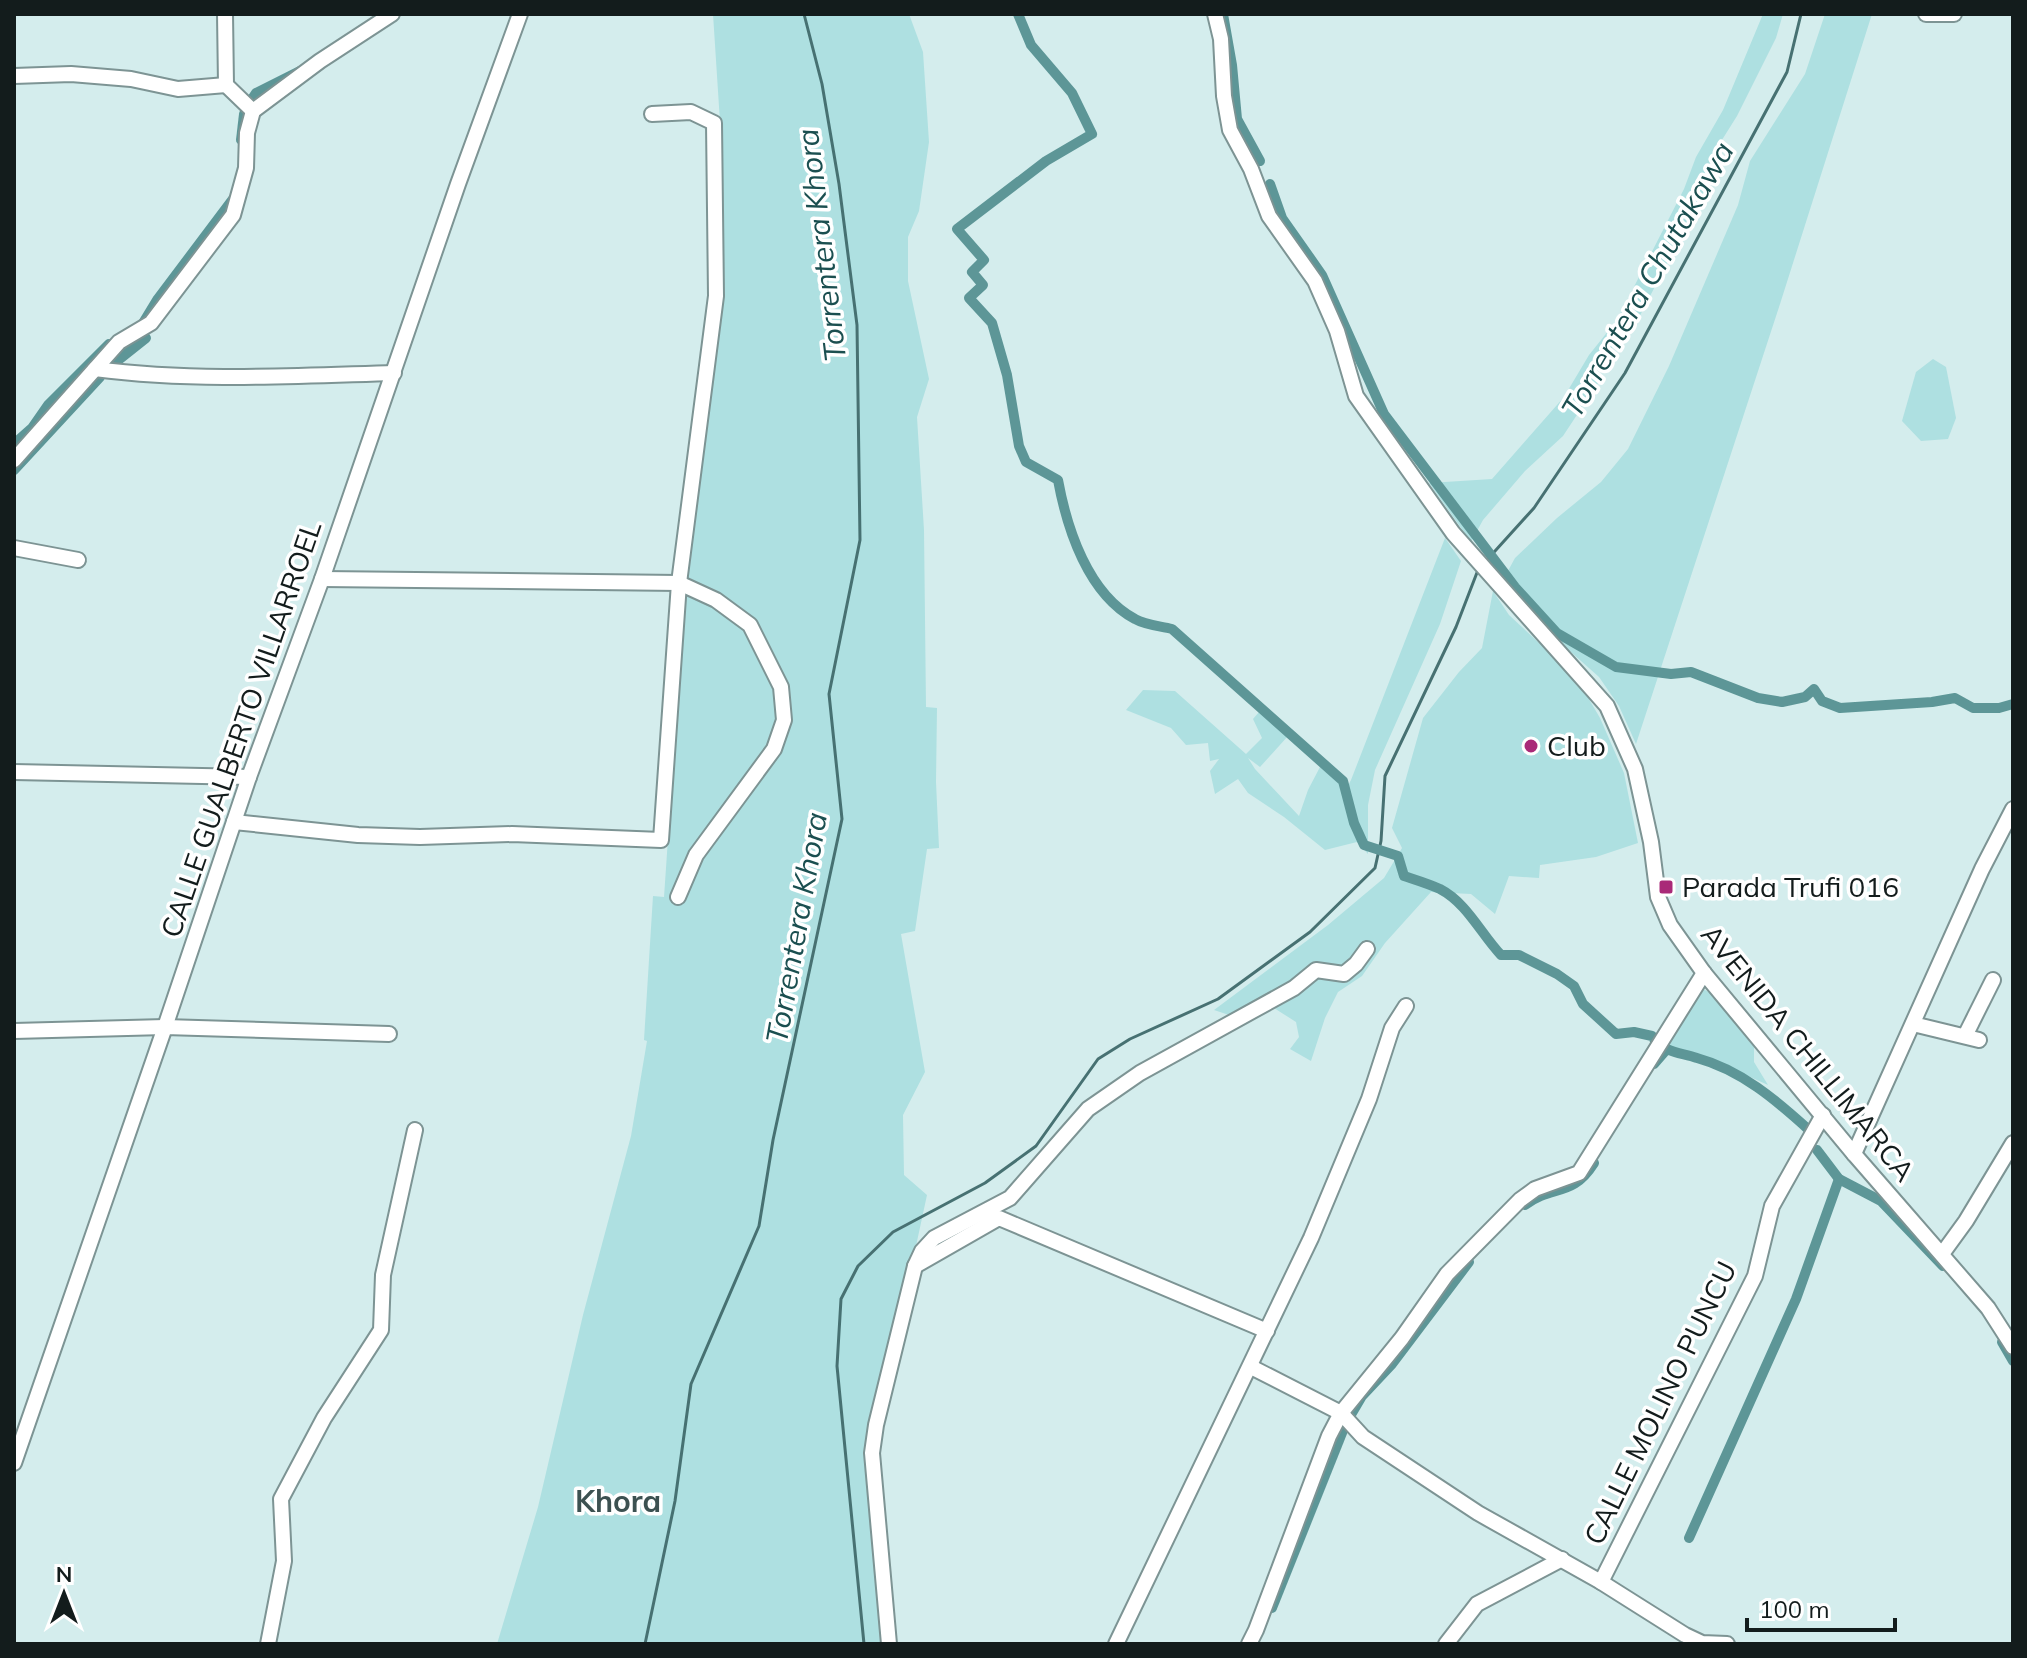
<svg xmlns="http://www.w3.org/2000/svg" width="2027" height="1658" font-family="Mulish,sans-serif">
<style>
.green{fill:#aee0e1}
.lines{fill:none;stroke-linecap:round;stroke-linejoin:round}
.stream{stroke:#477172;stroke-width:3}
.canal{stroke:#5d9697;stroke-width:10}
.minor-casing{stroke:#7d9494;stroke-width:18}
.minor{stroke:#fff;stroke-width:14}
.poi-dot{fill:#a92a78;stroke:#fff;stroke-width:3}
.labels{text-anchor:middle;stroke-width:7;stroke-linejoin:round;paint-order:stroke}
.street-label{font-size:28px;fill:#131c1c;stroke:#fff}
.poi-label{font-size:28px;fill:#131c1c;stroke:#fff;text-anchor:start}
.water-label{font-size:30px;font-style:italic;fill:#1b4f50;stroke:#fff}
.neighbourhood-label{font-size:30px;font-weight:bold;fill:#3c5151;stroke:#fff}
</style>
<rect width="100%" height="100%" fill="#d4eded"/>
<g class="green">
<path d="M 713,14 L 909,14 L 923,52 L 929,142 L 919,211 L 908,237 L 908,281 L 929,379 L 917,417 L 924,530 L 926,707 L 937,708 L 936,782 L 939,848 L 927,849 L 915,931 L 901,934 L 925,1072 L 903,1115 L 904,1175 L 927,1195 L 916,1246 L 876,1400 L 884,1644 L 497,1644 L 538,1507 L 583,1315 L 631,1136 L 647,1041 L 644,1040 L 653,896 L 664,897 L 685,590 L 719,295 L 720,122 Z"/>
<path d="M 1763,14 L 1783,14 L 1776,38 L 1737,116 L 1710,159 L 1709,182 L 1632,331 L 1607,352 L 1596,377 L 1598,383 L 1563,436 L 1525,471 L 1483,520 L 1471,542 L 1429,483 L 1492,479 L 1564,397 L 1589,355 L 1617,320 L 1684,189 L 1696,157 L 1723,110 Z"/>
<path d="M 1825,14 L 1872,14 L 1780,304 L 1636,744 L 1619,706 L 1599,677 L 1554,637 L 1503,580 L 1515,558 L 1557,518 L 1601,482 L 1628,449 L 1669,366 L 1738,205 L 1750,161 L 1805,74 Z"/>
<path d="M 1933,359 L 1946,367 L 1956,418 L 1948,439 L 1921,441 L 1902,421 L 1916,372 Z"/>
<path d="M 1445,538 L 1461,561 L 1440,624 L 1375,770 L 1368,805 L 1368,854 L 1357,842 L 1325,850 L 1284,817 L 1248,793 L 1238,779 L 1215,794 L 1210,771 L 1219,759 L 1210,761 L 1208,743 L 1186,745 L 1171,728 L 1126,710 L 1143,690 L 1175,691 L 1246,754 L 1262,738 L 1253,719 L 1259,712 L 1288,736 L 1260,767 L 1248,758 L 1255,769 L 1299,816 L 1308,790 L 1320,767 L 1341,785 L 1344,793 L 1351,780 Z"/>
<path d="M 1493,591 L 1509,615 L 1576,677 L 1600,718 L 1624,773 L 1638,843 L 1596,857 L 1540,865 L 1539,878 L 1509,876 L 1495,914 L 1471,894 L 1431,892 L 1385,943 L 1362,976 L 1338,992 L 1325,1018 L 1311,1061 L 1290,1049 L 1299,1037 L 1296,1022 L 1260,999 L 1232,1016 L 1214,1010 L 1328,925 L 1384,878 L 1402,848 L 1392,828 L 1423,718 L 1459,672 L 1482,648 Z"/>
<path d="M 1703,989 L 1709,992 L 1754,1047 L 1754,1062 L 1768,1085 L 1699,1054 L 1679,1051 L 1668,1044 L 1697,994 Z"/>
</g>
<g class="lines">
<g class="stream">
<path d="M 1486,561 L 1534,508 L 1625,373 L 1787,72 L 1801,14"/>
<path d="M 645,1644 L 675,1501 L 691,1384 L 759,1226 L 773,1140 L 842,819 L 829,694 L 860,540 L 857,325 L 839,184 L 822,84 L 804,14"/>
<path d="M 864,1644 L 837,1366 L 841,1299 L 858,1266 L 893,1232 L 985,1183 L 1036,1146 L 1098,1059 L 1130,1039 L 1218,999 L 1310,932 L 1375,868 L 1381,841 L 1385,776 L 1456,627 L 1478,570"/>
</g>
<g class="canal">
<path d="M 1018,14 L 1031,45 L 1072,93 L 1092,134 L 1046,161 L 957,229 L 984,260 L 972,272 L 983,285 L 969,298 L 992,323 L 1007,375 L 1019,446 L 1026,462 L 1058,480 C 1067,529 1088,594 1135,619 C 1145,625 1160,626 1172,629 L 1343,781 L 1354,823 L 1364,845 L 1398,856 L 1404,876 C 1416,880 1429,884 1440,889 C 1467,903 1481,934 1501,955 L 1519,955 L 1557,974 L 1574,986 L 1583,1004 L 1616,1034 L 1634,1032 L 1652,1036 L 1657,1043"/>
<path d="M 1223,14 L 1232,65 L 1237,119 L 1260,161"/>
<path d="M 252,99 L 256,93 L 300,71"/>
<path d="M 241,140 L 244,114"/>
<path d="M 1270,184 L 1282,218 L 1322,275 L 1384,414 L 1515,587 L 1557,633 L 1616,667 L 1671,674 L 1691,672 L 1758,698 L 1782,702 L 1805,697 L 1814,689 L 1822,701 L 1840,708 L 1932,702 L 1955,698 L 1973,708 L 1999,708 L 2013,704"/>
<path d="M 140,328 L 157,300 L 233,199"/>
<path d="M 107,369 L 146,338 L 144,336"/>
<path d="M 14,444 L 32,428 L 48,405 L 109,344"/>
<path d="M 14,470 L 100,377"/>
<path d="M 1654,1064 L 1667,1049 C 1677,1054 1686,1054 1697,1058 C 1741,1070 1776,1100 1809,1130"/>
<path d="M 1817,1150 L 1839,1179 L 1881,1201 L 1943,1266"/>
<path d="M 1525,1205 C 1553,1184 1572,1198 1594,1163"/>
<path d="M 2002,1342 L 2013,1361"/>
<path d="M 1352,1413 L 1362,1396 L 1392,1364 L 1469,1262"/>
<path d="M 1689,1538 L 1796,1299 L 1839,1179"/>
<path d="M 1272,1608 L 1344,1428"/>
</g>
<g class="minor-casing">
<g id="minor">
<path d="M 225,14 L 226,85 L 253,111"/>
<path d="M 1215,14 L 1221,39 L 1224,96 L 1230,130 L 1251,169 L 1269,216 L 1315,281 L 1337,331 L 1356,396 L 1453,533 L 1607,706 L 1635,769 L 1651,842 L 1658,897 L 1670,925 L 1704,973 L 1854,1154 L 1988,1308 L 2013,1347"/>
<path d="M 1926,14 L 1954,14"/>
<path d="M 14,76 L 71,74 L 131,79 L 178,89 L 226,85"/>
<path d="M 95,369 C 195,382 294,376 394,373"/>
<path d="M 14,460 L 119,342 L 151,323 L 233,215 L 246,168 L 247,133 L 253,111 L 320,61 L 392,14"/>
<path d="M 14,548 L 78,560"/>
<path d="M 322,579 L 679,583 L 716,600 L 750,625 L 781,687 L 784,720 L 774,749 L 696,855 L 678,897"/>
<path d="M 14,772 L 249,777"/>
<path d="M 234,822 L 358,835 L 420,837 L 512,834 L 661,840 L 679,583 L 716,296 L 714,123 L 691,112 L 652,114"/>
<path d="M 1913,1024 L 1979,1040"/>
<path d="M 14,1031 L 165,1027 L 389,1034"/>
<path d="M 1965,1036 L 1993,980"/>
<path d="M 1854,1154 L 1982,869 L 2013,809"/>
<path d="M 1942,1254 L 1966,1221 L 2013,1143"/>
<path d="M 915,1266 L 999,1218 L 1267,1331"/>
<path d="M 1251,1367 L 1341,1413 L 1363,1437 L 1478,1513 L 1601,1582 L 1685,1635 L 1702,1643 L 1727,1644"/>
<path d="M 14,1463 L 165,1027 L 249,777 L 322,579 L 458,184 L 520,14"/>
<path d="M 1601,1582 L 1755,1276 L 1772,1206 L 1823,1115"/>
<path d="M 268,1644 L 284,1561 L 281,1499 L 324,1418 L 381,1330 L 383,1275 L 415,1130"/>
<path d="M 889,1644 L 872,1453 L 876,1425 L 915,1266 L 922,1251 L 934,1238 L 1010,1198 L 1088,1109 L 1140,1073 L 1294,988 L 1316,970 L 1344,974 L 1356,964 L 1367,949"/>
<path d="M 1116,1644 L 1311,1238 L 1369,1099 L 1392,1028 L 1406,1006"/>
<path d="M 1249,1644 L 1256,1630 L 1329,1436 L 1341,1413 L 1402,1338 L 1447,1274 L 1520,1200 L 1535,1189 L 1579,1173 L 1704,973"/>
<path d="M 1446,1644 L 1477,1604 L 1562,1559"/>
</g>
</g>
<use href="#minor" class="minor"/>
</g>
<g class="poi-dot">
<circle cx="1531" cy="746" r="8"/>
<rect x="1658" y="879" width="16" height="16" rx="4"/>
</g>
<g class="labels">
<g class="street-label">
<text transform="translate(241 729) rotate(-71)" y="10">CALLE GUALBERTO VILLARROEL</text>
<text transform="translate(1808 1053) rotate(51)" y="10">AVENIDA CHILLIMARCA</text>
<text transform="translate(1660 1403) rotate(-64)" y="10">CALLE MOLINO PUNCU</text>
</g>
<g class="poi-label">
<text x="1547" y="756">Club</text>
<text x="1682" y="897">Parada Trufi 016</text>
</g>
<g class="water-label">
<text transform="translate(822 245) rotate(-97)" y="10">Torrentera Khora</text>
<text transform="translate(1648 280) rotate(-60)" y="10">Torrentera Chutakawa</text>
<text transform="translate(797 928) rotate(-80)" y="10">Torrentera Khora</text>
</g>
<g class="neighbourhood-label">
<text x="618" y="1512">Khora</text>
</g>
</g>
<rect width="2027" height="1658" fill="none" stroke="#131c1c" stroke-width="32"/>
<g transform="translate(64 1594)" stroke="#ffffff" stroke-width="6" paint-order="stroke">
<path d="M0-6L14 30L0 20L-14 30Z" fill="#131c1c"/>
<text y="-12" font-size="22" font-weight="bold" text-anchor="middle" fill="#131c1c">N</text>
</g>
<path d="M1747 1618v12h148v-12" fill="none" stroke="#131c1c" stroke-width="4"/>
<text x="1759" y="1618" font-size="24" fill="#131c1c" stroke="#ffffff" stroke-width="6" paint-order="stroke">100 m</text>
</svg>
